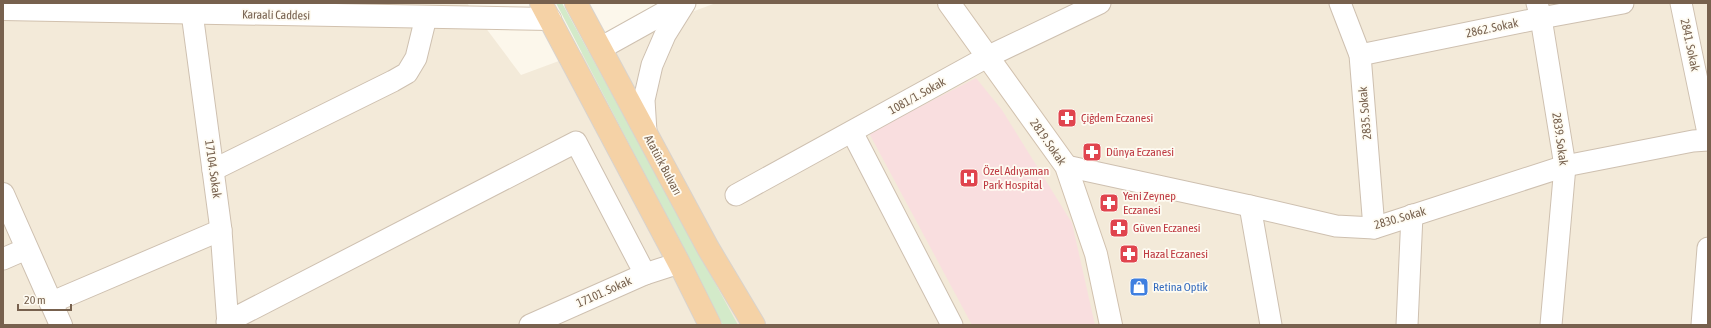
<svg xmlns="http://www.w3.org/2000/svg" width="1711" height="328" font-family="'Asap Condensed',sans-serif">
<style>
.residential{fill:#f3ead9}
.medical{fill:#f9dedf}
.green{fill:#d3eac9}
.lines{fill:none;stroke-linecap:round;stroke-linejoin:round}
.minor-casing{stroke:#cec0b0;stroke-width:23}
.tertiary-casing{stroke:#cec0b0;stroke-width:24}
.secondary-casing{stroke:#d1c1ae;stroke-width:24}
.trunk-casing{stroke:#d9d3cd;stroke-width:24}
.minor{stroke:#fff;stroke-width:21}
.tertiary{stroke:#fff;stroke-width:22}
.secondary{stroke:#fff;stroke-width:22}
.trunk{stroke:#f5d2a6;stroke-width:22}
.labels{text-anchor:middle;stroke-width:3.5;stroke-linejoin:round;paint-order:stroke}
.street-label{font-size:12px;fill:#77614e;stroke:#fefbf2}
.health-label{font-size:12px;fill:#be3a42;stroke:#fefbf2;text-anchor:start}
.shop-label{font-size:12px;fill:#366cbe;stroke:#fefbf2;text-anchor:start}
</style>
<rect width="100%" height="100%" fill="#fcf7eb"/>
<path class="residential" d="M 3,3 L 467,3 L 521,75 L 716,3 L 1708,3 L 1708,325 L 3,325 Z"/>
<path class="medical" d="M 976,78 L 1002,110 L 1072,223 L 1095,325 L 972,325 L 869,133 Z"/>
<path class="green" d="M 556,3 L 562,3 L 738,325 L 723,325 Z"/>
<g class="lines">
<g class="minor-casing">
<g id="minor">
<path d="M 1340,3 L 1360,55 L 1374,228"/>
<path d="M 1537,3 L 1541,18 L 1565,166 L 1551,325"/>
<path d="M 1681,3 L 1708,133"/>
<path d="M 192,13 L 221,230 L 228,325"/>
<path d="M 1360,55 L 1541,18 L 1623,3"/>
<path d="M 646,132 L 644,100 L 652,65 L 665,35 L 685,3"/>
<path d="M 852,132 L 952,325"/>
<path d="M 1066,166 L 1250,206 L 1336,226 L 1374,228 L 1565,166 L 1693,141 L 1708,140"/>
<path d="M 213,170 L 393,81 L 407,73 L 416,58 L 426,17"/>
<path d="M 736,195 L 987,57 L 1100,3"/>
<path d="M 1250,206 L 1271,325"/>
<path d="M 3,259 L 26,249"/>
<path d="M 50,303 L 221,230"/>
<path d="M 227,322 L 576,142 L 645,274"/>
<path d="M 530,325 L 645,274 L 679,263"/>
<path d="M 1407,325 L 1412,215"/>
<path d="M 1702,325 L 1708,248"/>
</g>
</g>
<g class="tertiary-casing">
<g id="tertiary">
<path d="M 601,48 L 682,3"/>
<path d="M 3,194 L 61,325"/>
</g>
</g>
<g class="secondary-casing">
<g id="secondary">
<path d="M 949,3 L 1066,166 L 1096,254 L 1111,325"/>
<path d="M 3,9 L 550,19"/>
</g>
</g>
<g class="trunk-casing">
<g id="trunk">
<path d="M 541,3 L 679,263 L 710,325"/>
<path d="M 576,3 L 708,248 L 754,325"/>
</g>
</g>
<use href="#minor" class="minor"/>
<use href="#tertiary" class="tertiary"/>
<use href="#secondary" class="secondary"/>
<use href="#trunk" class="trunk"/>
</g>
<defs>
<g id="pharmacy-square" transform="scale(1)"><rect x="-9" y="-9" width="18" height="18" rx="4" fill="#e0444e" stroke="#fefbf2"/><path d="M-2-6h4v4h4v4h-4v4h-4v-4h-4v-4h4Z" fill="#fff"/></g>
<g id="hospital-square" transform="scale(1)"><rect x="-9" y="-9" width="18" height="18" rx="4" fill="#e0444e" stroke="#fefbf2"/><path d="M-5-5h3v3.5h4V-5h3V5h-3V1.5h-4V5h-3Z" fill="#fff"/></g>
<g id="shop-square" transform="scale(1)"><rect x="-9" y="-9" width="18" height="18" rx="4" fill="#3f7fe0" stroke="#fefbf2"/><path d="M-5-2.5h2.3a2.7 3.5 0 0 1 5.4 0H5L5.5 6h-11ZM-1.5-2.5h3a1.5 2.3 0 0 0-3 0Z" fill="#fff"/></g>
</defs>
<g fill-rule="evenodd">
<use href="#pharmacy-square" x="1067" y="118"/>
<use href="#pharmacy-square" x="1092" y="152"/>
<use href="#hospital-square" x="969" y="178"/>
<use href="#pharmacy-square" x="1109" y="203"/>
<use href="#pharmacy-square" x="1119" y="228"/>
<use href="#pharmacy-square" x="1129" y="254"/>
<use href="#shop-square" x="1139" y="287"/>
</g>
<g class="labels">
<g class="street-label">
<text transform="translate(276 15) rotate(1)" y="4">Karaali Caddesi</text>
<text transform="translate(1492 28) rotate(-12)" y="4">2862. Sokak</text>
<text transform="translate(1690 45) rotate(78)" y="4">2841. Sokak</text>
<text transform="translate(917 96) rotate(-29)" y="4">1081/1. Sokak</text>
<text transform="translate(1365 113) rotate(-95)" y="4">2835. Sokak</text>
<text transform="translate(1560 139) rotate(82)" y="4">2839. Sokak</text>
<text transform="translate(1048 142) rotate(55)" y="4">2819. Sokak</text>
<text transform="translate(663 165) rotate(62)" y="4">Atatürk Bulvarı</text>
<text transform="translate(213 169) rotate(82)" y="4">17104. Sokak</text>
<text transform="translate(1400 218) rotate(-16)" y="4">2830. Sokak</text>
<text transform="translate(604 292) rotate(-24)" y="4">17101. Sokak</text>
</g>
<g class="health-label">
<text x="1081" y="122">Çiğdem Eczanesi</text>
<text x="1106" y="156">Dünya Eczanesi</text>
<text x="983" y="175">Özel Adıyaman<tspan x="983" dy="14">Park Hospital</tspan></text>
<text x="1123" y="200">Yeni Zeynep<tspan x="1123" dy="14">Eczanesi</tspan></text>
<text x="1133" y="232">Güven Eczanesi</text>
<text x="1143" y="258">Hazal Eczanesi</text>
</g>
<g class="shop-label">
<text x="1153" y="291">Retina Optik</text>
</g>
</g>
<rect width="1711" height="328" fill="none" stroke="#77614e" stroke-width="8"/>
<path d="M18 304v6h53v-6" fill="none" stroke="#77614e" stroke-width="2"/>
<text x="24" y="304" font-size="12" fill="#77614e" stroke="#fefbf2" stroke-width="3" paint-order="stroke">20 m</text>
</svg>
